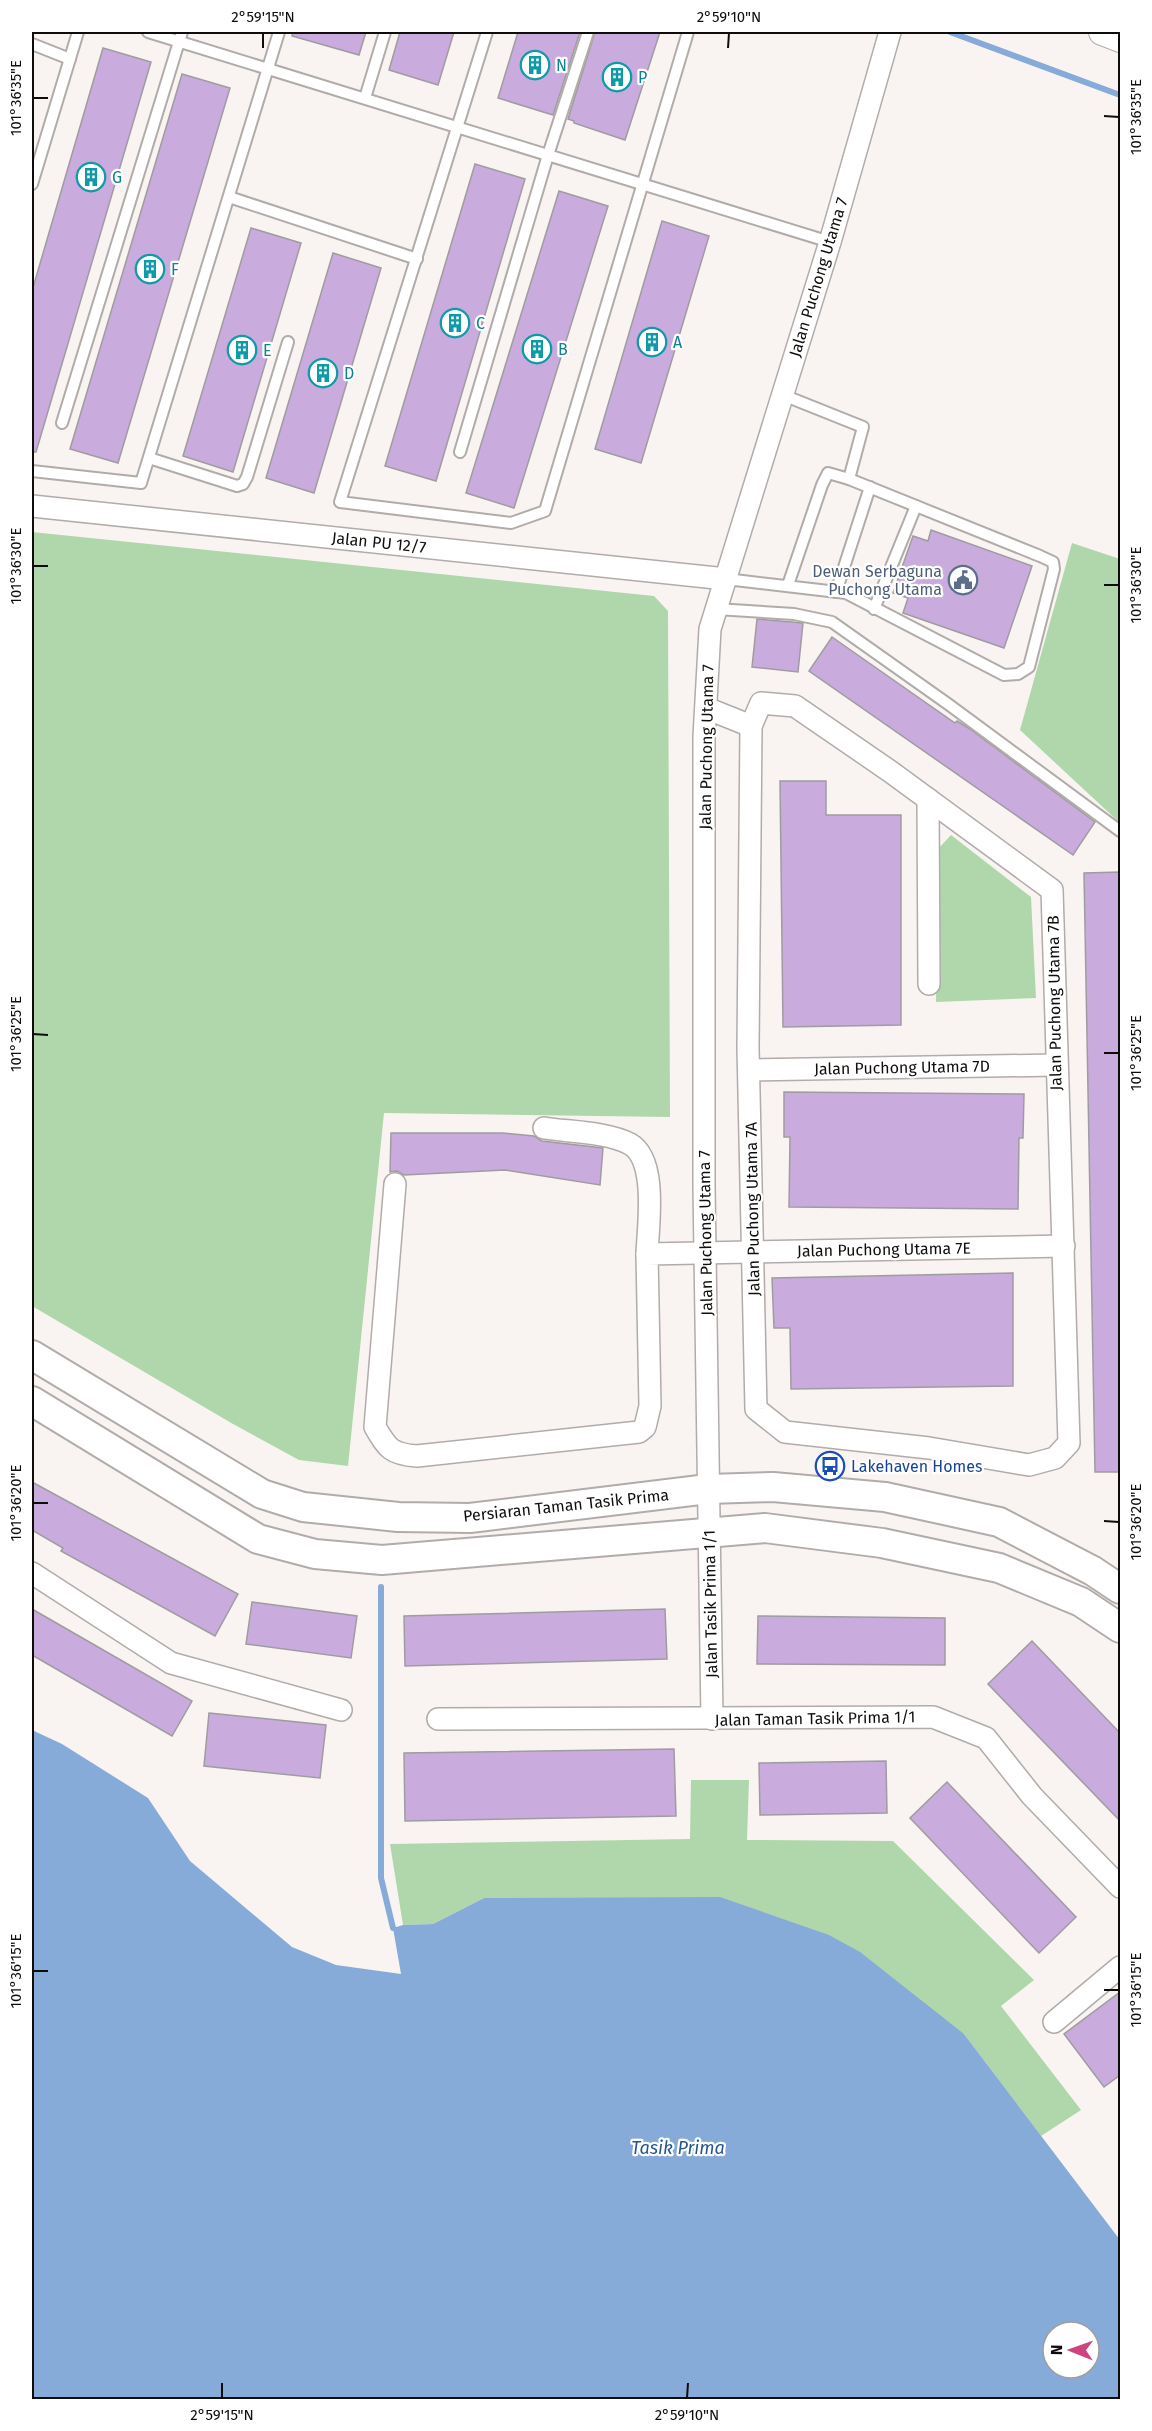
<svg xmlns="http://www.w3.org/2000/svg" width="1152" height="2431" font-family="'Fira Sans',sans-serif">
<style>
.green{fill:#afd7ab}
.water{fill:#86abd8;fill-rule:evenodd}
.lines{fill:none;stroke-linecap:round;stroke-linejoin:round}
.stream{stroke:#86abd8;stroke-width:6}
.building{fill:#c9abdd;stroke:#9f9ca1;stroke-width:1.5}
.service-casing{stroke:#b1aca9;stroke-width:14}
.minor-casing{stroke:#b1aca9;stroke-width:24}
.tertiary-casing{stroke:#b1aca9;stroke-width:28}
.secondary-casing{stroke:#b1aca9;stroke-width:32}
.service{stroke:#fff;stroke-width:10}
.minor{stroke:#fff;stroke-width:21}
.tertiary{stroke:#fff;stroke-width:26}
.secondary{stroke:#fff;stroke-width:28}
.ticks{fill:none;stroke:#0f0d0c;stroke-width:2}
.labels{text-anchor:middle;stroke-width:4.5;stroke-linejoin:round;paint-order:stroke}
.culture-label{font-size:16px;fill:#0d838f;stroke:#fff;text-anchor:start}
.street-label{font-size:16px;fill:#0f0d0c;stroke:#fff}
.service-label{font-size:16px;fill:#4e5e75;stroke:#fff;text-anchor:end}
.transit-label{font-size:16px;fill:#164399;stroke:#fff;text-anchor:start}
.water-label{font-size:18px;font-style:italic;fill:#24568f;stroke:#fff}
.neatline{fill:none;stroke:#0f0d0c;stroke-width:2}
.ticks-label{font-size:15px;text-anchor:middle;fill:#0f0d0c}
</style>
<rect width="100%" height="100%" fill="#f9f4f1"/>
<g class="green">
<path d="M 32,532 L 654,596 L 668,611 L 670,1117 L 384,1113 L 348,1466 L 299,1460 L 233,1424 L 32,1306 Z"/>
<path d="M 1072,543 L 1120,559 L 1120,823 L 1020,730 Z"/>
<path d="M 951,835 L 1031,897 L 1036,998 L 936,1002 L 938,849 Z"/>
<path d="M 691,1780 L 749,1780 L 747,1840 L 893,1841 L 1034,1980 L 1001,2006 L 1081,2110 L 1041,2136 L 964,2034 L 484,1898 L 433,1924 L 403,1925 L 390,1844 L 690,1839 Z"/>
</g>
<path class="water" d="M 32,1730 L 62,1744 L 148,1798 L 190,1861 L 292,1947 L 336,1965 L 401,1974 L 393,1928 L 403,1925 L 433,1924 L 484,1898 L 720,1897 L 829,1935 L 860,1952 L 964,2034 L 1120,2240 L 1120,2399 L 32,2399 ZM 1053,2332 L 1089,2332 L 1089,2368 L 1053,2368 Z"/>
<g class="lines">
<g class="stream">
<path d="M 950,32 L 1120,95"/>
<path d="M 381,1587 L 381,1878 L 393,1928"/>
</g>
</g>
<g class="building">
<path d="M 293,32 L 366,32 L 359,55 L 292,36 Z"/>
<path d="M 400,32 L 454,32 L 438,85 L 389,70 Z"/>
<path d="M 518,32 L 580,32 L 553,115 L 498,98 Z"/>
<path d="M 595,32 L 660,32 L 625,140 L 574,123 L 574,121 L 568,119 Z"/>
<path d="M 103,48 L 151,62 L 36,452 L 32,452 L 32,291 Z"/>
<path d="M 182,74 L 230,88 L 118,463 L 70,449 Z"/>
<path d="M 475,164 L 525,179 L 436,481 L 385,466 Z"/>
<path d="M 559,191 L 608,206 L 514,508 L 466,493 Z"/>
<path d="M 662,221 L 709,236 L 641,463 L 595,449 Z"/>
<path d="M 251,228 L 301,243 L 233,472 L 183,456 Z"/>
<path d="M 333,253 L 381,268 L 314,493 L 266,478 Z"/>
<path d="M 931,530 L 1032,566 L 1004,648 L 903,613 L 908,598 L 893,593 L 913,536 L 928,541 Z"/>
<path d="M 757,619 L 803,623 L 798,672 L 752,667 Z"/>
<path d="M 832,637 L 955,723 L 957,721 L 970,729 L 1095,822 L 1073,855 L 809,671 Z"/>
<path d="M 780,781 L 826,781 L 826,815 L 901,815 L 901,1025 L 783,1027 Z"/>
<path d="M 1120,872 L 1120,1472 L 1095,1472 L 1084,873 Z"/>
<path d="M 784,1092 L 1024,1094 L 1023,1138 L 1019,1138 L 1018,1209 L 789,1207 L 790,1137 L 784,1137 Z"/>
<path d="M 391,1133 L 503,1133 L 534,1136 L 542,1141 L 603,1148 L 600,1185 L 505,1170 L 404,1175 L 397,1171 L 390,1172 Z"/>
<path d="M 1013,1273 L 1013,1386 L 791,1389 L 790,1328 L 774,1328 L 772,1278 Z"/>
<path d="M 32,1482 L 238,1594 L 215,1636 L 61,1551 L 63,1548 L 32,1530 Z"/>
<path d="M 252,1602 L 357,1616 L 351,1658 L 246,1644 Z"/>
<path d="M 32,1609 L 192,1701 L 172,1736 L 32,1655 Z"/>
<path d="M 665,1609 L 667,1659 L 405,1666 L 404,1616 Z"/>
<path d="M 758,1616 L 945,1618 L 945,1665 L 757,1664 Z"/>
<path d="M 1032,1641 L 1120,1733 L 1120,1821 L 988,1684 Z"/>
<path d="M 209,1713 L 326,1725 L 320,1778 L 204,1766 Z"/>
<path d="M 674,1749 L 676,1816 L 405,1821 L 404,1753 Z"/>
<path d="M 886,1761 L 887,1813 L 760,1815 L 759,1763 Z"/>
<path d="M 947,1782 L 1076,1917 L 1039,1953 L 910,1818 Z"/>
<path d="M 1120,1992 L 1120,2075 L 1104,2087 L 1064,2034 Z"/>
</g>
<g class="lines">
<g class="service-casing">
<g id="service">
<path d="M 148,32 L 830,242"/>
<path d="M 487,32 L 340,502 L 511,523 L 545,511 L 688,32"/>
<path d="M 32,44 L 70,59"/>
<path d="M 365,98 L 385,32"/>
<path d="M 32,184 L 78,32"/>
<path d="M 229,197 L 417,259"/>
<path d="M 783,395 L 863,427 L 849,479"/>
<path d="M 62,423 L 182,32"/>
<path d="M 460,452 L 548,155 L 588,32"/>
<path d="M 149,458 L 237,486 L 243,484 L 247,477 L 288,342"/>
<path d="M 32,471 L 141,483 L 279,32"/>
<path d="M 726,579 L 846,593 L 1004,675 L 1018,674 L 1029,667 L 1054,569 L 1053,562 L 1040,556 L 849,479 L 828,473 L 822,485 L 788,585"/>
<path d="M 836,592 L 870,487"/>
<path d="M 716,609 L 794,614 L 832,622 L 948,704 L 1120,831"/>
<path d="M 874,609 L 916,506"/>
</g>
</g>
<g class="minor-casing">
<g id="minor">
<path d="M 32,506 L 726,579"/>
<path d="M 761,703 L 795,706 L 891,772 L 1052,890 C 1056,1075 1064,1259 1069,1443 L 1055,1458 L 1029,1465 L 929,1448 L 785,1432 L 756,1409 L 748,1048 L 751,726 Z"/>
<path d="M 706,708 L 751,726"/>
<path d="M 928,799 L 929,984"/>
<path d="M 749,1070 L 1056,1065"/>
<path d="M 544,1128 C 569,1132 608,1132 630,1144 C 658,1160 648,1226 647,1254"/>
<path d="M 395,1184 L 375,1427 C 388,1449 391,1454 417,1456 L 639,1432 L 645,1427 L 650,1406 L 647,1254 L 1064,1246"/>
<path d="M 32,1573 L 171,1663 L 341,1710"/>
<path d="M 438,1719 L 933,1717 L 986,1738 L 1032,1796 L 1120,1887"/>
<path d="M 712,1719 L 704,1186 L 704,737 L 710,629 L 830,242 L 890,32"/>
<path d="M 1054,2022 L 1120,1967"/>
</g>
</g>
<g class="tertiary-casing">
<path id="tertiary" d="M 1102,32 L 1120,39"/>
</g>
<g class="secondary-casing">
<g id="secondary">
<path d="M 32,1355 L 262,1494 L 303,1507 L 398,1517 L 470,1518 L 708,1489 L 773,1487 L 885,1497 L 999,1522 L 1093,1571 L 1120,1589"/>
<path d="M 32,1401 L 258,1539 L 315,1554 L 382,1560 L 765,1528 L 882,1543 L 999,1568 L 1081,1602 L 1120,1628"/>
</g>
</g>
<use href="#service" class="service"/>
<use href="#minor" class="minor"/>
<use href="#tertiary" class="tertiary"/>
<use href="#secondary" class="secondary"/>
</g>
<path class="ticks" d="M 263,48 L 263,33M 728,48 L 729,33M 33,98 L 48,98M 1104,116 L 1119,117M 33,566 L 48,566M 1104,585 L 1119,585M 33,1034 L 48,1035M 1104,1053 L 1119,1053M 33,1503 L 48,1503M 1104,1521 L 1119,1522M 33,1971 L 48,1971M 1104,1990 L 1119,1990M 222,2398 L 222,2383M 687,2398 L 688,2383"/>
<defs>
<g id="building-ring" transform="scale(1.5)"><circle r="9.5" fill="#fff" stroke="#0f9aa8" stroke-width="1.5"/><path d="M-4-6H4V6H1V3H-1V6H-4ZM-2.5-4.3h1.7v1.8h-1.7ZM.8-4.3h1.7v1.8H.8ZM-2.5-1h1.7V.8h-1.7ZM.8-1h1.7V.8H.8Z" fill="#0f9aa8"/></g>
<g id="civic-ring" transform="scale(1.5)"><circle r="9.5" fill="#fff" stroke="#5c6f8a" stroke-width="1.5"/><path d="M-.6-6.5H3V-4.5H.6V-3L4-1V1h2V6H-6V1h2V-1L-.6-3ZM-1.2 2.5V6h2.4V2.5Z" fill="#5c6f8a"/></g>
<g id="bus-ring" transform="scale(1.5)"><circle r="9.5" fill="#fff" stroke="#1a4fb4" stroke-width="1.5"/><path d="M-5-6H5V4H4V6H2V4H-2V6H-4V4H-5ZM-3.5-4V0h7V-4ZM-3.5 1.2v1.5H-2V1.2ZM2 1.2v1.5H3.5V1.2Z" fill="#1a4fb4"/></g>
</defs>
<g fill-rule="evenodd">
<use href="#building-ring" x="535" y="65"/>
<use href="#building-ring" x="617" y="77"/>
<use href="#building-ring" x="91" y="177"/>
<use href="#building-ring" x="150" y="269"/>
<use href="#building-ring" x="455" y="323"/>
<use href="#building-ring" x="652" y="342"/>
<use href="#building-ring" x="537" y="349"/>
<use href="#building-ring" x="242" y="350"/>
<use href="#building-ring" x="323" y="373"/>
<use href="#civic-ring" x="963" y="580"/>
<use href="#bus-ring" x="830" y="1466"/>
</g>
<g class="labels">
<g class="culture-label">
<text x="556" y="71">N</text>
<text x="638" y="83">P</text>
<text x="112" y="183">G</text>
<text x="171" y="275">F</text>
<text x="476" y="329">C</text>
<text x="673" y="348">A</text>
<text x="558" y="355">B</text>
<text x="263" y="356">E</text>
<text x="344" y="379">D</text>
</g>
<g class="street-label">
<text transform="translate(818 277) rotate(-73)" y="6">Jalan Puchong Utama 7</text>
<text transform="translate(379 542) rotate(6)" y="6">Jalan PU 12/7</text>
<text transform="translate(706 747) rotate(-89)" y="6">Jalan Puchong Utama 7</text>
<text transform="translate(1054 1003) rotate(-91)" y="6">Jalan Puchong Utama 7B</text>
<text transform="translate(902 1067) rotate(-1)" y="6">Jalan Puchong Utama 7D</text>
<text transform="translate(752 1209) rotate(-91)" y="6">Jalan Puchong Utama 7A</text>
<text transform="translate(705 1233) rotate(-91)" y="6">Jalan Puchong Utama 7</text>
<text transform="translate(884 1249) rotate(-1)" y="6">Jalan Puchong Utama 7E</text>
<text transform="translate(566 1505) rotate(-6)" y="6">Persiaran Taman Tasik Prima</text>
<text transform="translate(710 1604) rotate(-91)" y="6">Jalan Tasik Prima 1/1</text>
<text transform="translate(815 1718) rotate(-1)" y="6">Jalan Taman Tasik Prima 1/1</text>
</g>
<g class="service-label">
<text x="942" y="577">Dewan Serbaguna<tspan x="942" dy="18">Puchong Utama</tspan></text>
</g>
<g class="transit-label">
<text x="851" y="1472">Lakehaven Homes</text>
</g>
<g class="water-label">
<text x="678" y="2154">Tasik Prima</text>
</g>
</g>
<rect width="1152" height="2431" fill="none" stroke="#ffffff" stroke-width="66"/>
<g transform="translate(1071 2350) rotate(271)"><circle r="28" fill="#ffffff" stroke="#9f9e9e" stroke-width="1.5"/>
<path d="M0-4.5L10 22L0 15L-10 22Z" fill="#cd447e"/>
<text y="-9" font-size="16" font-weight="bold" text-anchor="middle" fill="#0f0d0c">N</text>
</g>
<rect x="33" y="33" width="1086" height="2365" class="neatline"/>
<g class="ticks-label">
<text x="263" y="22">2°59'15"N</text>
<text x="729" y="22">2°59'10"N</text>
<text transform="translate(16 98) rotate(-90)" y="5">101°36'35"E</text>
<text transform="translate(1136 117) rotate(-90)" y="5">101°36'35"E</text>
<text transform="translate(16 566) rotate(-90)" y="5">101°36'30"E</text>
<text transform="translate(1136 585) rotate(-90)" y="5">101°36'30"E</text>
<text transform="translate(16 1034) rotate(-90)" y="5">101°36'25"E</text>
<text transform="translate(1136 1053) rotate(-90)" y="5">101°36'25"E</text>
<text transform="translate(16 1503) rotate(-90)" y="5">101°36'20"E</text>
<text transform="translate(1136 1522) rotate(-90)" y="5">101°36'20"E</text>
<text transform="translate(16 1971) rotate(-90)" y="5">101°36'15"E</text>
<text transform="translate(1136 1990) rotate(-90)" y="5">101°36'15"E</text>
<text x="222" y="2420">2°59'15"N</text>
<text x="687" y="2420">2°59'10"N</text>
</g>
</svg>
